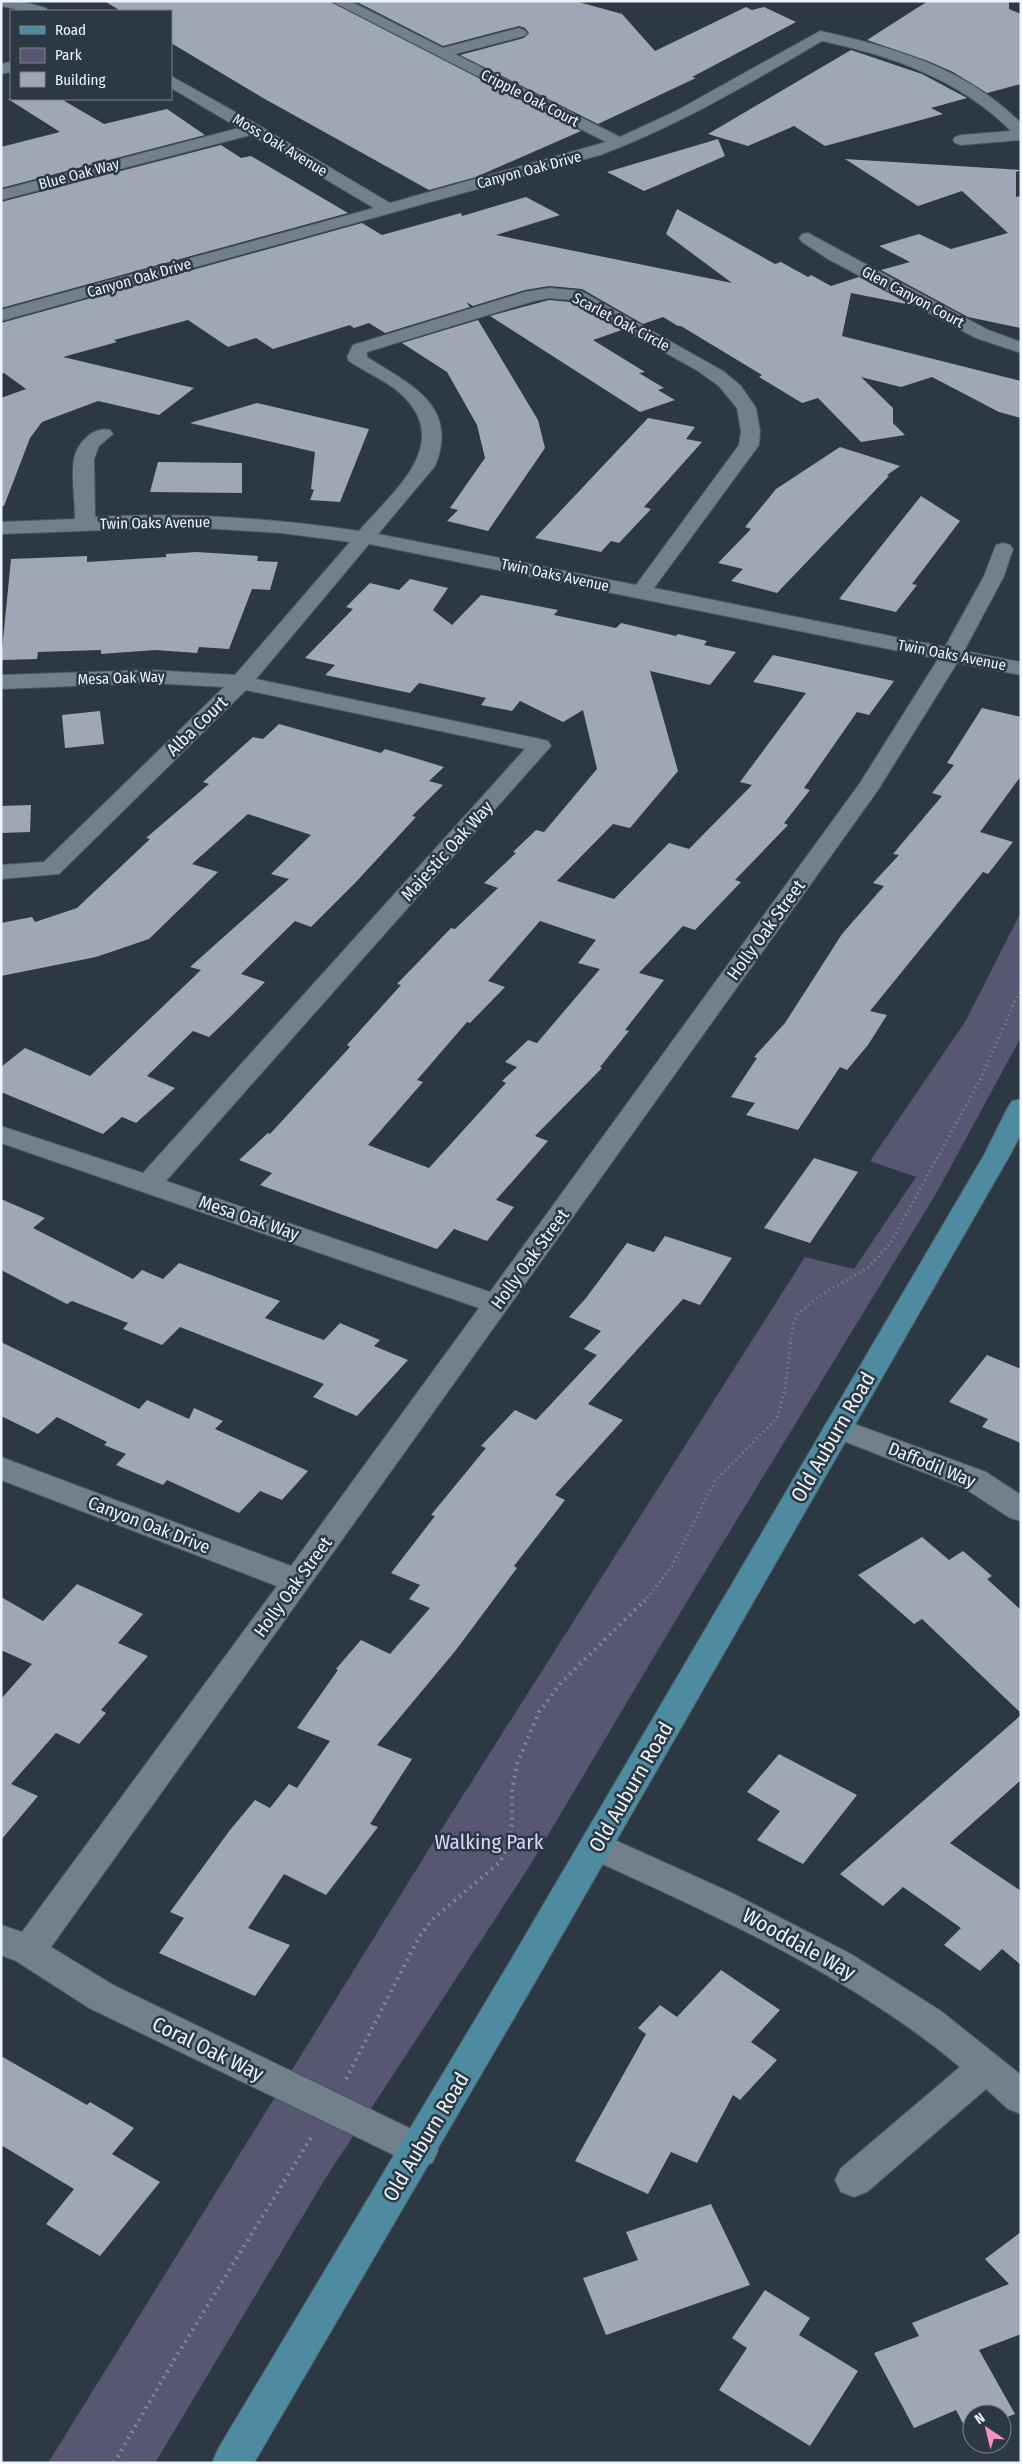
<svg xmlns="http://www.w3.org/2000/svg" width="1022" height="2464" font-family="'Fira Sans Condensed',sans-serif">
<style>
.green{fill:#575774}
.building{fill:#9fa7b7;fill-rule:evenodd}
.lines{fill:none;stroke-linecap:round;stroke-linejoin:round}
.minor-casing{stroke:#4c5760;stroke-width:2}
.major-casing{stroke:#4c5760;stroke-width:2}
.path-far1{stroke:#808a94;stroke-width:3;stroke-dasharray:1 4;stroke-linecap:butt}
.path{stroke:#808a94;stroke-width:4;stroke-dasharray:2 5;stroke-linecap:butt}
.minor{fill:#71808b;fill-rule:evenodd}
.major{fill:#4f8ba0;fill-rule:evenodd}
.labels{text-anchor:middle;stroke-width:5;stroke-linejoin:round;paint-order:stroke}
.far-street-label{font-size:15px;fill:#edf5fc;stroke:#2c3843}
.street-label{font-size:18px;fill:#edf5fc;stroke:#2c3843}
.near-street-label{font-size:21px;fill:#edf5fc;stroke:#2c3843}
.near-park-label{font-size:21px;fill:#d9d9fe;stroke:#2c3843}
</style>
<rect width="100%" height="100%" fill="#2c3843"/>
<path class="green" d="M 1021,912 L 1021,1037 L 937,1192 L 683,1608 L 529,1867 L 325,2179 L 155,2463 L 48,2463 L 434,1841 L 805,1257 L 854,1269 L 916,1177 L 870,1161 L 965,1022 Z"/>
<g class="building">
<path d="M 104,1 L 329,1 L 581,131 L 476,177 L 429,190 L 263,98 L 171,43 L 171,11 L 121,11 Z"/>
<path d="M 355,1 L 575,1 L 622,14 L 655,51 L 746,7 L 752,10 L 764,7 L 796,22 L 692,77 L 696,78 L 598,124 L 460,55 L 524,38 L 529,33 L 525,28 L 519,26 L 443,46 Z"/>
<path d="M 928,1 L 1009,1 L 1009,9 L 1021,14 L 1021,84 L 987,93 L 953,72 L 928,61 L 867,40 Z"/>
<path d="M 851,50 L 922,74 L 967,98 L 931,108 L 943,114 L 825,146 L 794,126 L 748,146 L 708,134 Z"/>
<path d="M 8,99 L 61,99 L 104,124 L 167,109 L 205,135 L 1,188 L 1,147 L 60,132 Z"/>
<path d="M 718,139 L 725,156 L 644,191 L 607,172 Z"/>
<path d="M 221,145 L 241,158 L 251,156 L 348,213 L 1,308 L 1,202 Z"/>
<path d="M 845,159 L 1021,170 L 1016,172 L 1016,197 L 1021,196 L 1021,328 L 968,317 L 881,270 L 910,262 L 879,246 L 919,234 L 951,249 L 1008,233 L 962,191 L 918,206 Z"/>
<path d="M 526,197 L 560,215 L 496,235 L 732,283 L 666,234 L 677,209 L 775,264 L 781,262 L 808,277 L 811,275 L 831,286 L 859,277 L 911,305 L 851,293 L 842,336 L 1021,381 L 1021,418 L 999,412 L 932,377 L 901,387 L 861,377 L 893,408 L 893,423 L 905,435 L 861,442 L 818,398 L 802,403 L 759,377 L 762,375 L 681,326 L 678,326 L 663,317 L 643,324 L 582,289 L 549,286 L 525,290 L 473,306 L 466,302 L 470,307 L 385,333 L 369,323 L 354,328 L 350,325 L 273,349 L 256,338 L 228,347 L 188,320 L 114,340 L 117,342 L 63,357 L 194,388 L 159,415 L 98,401 L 42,422 L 30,438 L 4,506 L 1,506 L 1,398 L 26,389 L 4,373 L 1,374 L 1,323 L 362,223 L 382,235 L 461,213 L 462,216 Z"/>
<path d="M 549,300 L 570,302 L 622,330 L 593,340 L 645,372 L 639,373 L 664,388 L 658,390 L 675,400 L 640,412 L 490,316 Z"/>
<path d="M 478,320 L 538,420 L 545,448 L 488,531 L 447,521 L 458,510 L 450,508 L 485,458 L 477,425 L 447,372 L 402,343 Z"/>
<path d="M 257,403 L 369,429 L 340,502 L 310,500 L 314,490 L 311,489 L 315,452 L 190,423 Z"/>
<path d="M 648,418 L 695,427 L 686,439 L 702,442 L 644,507 L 651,509 L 619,543 L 611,541 L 601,552 L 535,538 Z"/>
<path d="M 840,447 L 900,466 L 887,475 L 889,476 L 777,593 L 731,581 L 743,569 L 718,563 L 751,529 L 745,527 L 776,489 Z"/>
<path d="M 158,462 L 242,463 L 242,493 L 150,492 Z"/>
<path d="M 921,496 L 960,521 L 912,584 L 917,585 L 896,612 L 839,599 Z"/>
<path d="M 197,552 L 258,556 L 257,561 L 278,562 L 270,590 L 252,589 L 229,649 L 199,647 L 197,653 L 155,650 L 101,654 L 101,650 L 38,652 L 37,659 L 1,660 L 11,559 L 87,556 L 87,562 L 166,557 L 166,554 Z"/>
<path d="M 410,579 L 448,588 L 433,610 L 452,625 L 481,595 L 558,610 L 554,615 L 616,628 L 621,623 L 676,636 L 678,634 L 707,641 L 704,645 L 736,652 L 710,685 L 650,671 L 678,771 L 630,828 L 613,824 L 557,881 L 614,899 L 669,843 L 689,849 L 752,785 L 740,782 L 806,693 L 753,682 L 773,655 L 894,681 L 869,715 L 857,712 L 804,788 L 810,790 L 784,823 L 788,825 L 735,880 L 741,882 L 695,930 L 683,926 L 639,973 L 664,980 L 625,1030 L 629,1031 L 600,1067 L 602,1068 L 535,1136 L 548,1141 L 496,1200 L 514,1207 L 487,1241 L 454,1229 L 437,1249 L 260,1185 L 272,1173 L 239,1160 L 268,1133 L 270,1134 L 350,1047 L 347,1045 L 401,985 L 397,984 L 451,928 L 455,929 L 498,888 L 484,883 L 516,853 L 513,852 L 536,830 L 544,832 L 597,769 L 583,710 L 563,722 L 520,701 L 512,711 L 481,705 L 486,698 L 419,683 L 410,693 L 325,675 L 335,665 L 305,658 L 353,609 L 346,607 L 370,583 L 399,590 ZM 540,921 L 596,940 L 578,963 L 600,969 L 537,1043 L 528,1040 L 505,1062 L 517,1067 L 502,1081 L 506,1083 L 429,1168 L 368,1145 L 423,1082 L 417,1080 L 467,1022 L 470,1023 L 505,987 L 488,981 Z"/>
<path d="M 982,708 L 1021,717 L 1021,776 L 980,832 L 1013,842 L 988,874 L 983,872 L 870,1011 L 887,1015 L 868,1045 L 847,1070 L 840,1067 L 798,1130 L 746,1115 L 755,1103 L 731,1097 L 757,1058 L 754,1057 L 785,1023 L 842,934 L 884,886 L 873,883 L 899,855 L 893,854 L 942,796 L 932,793 L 954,765 L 947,763 Z"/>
<path d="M 100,711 L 104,744 L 65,748 L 62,715 Z"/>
<path d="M 279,724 L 381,753 L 385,749 L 444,767 L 429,781 L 443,785 L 412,816 L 416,817 L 356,882 L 311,927 L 295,921 L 241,974 L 265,982 L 230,1017 L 209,1037 L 193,1031 L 147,1076 L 175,1088 L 136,1123 L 122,1117 L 103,1134 L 1,1092 L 1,1067 L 25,1048 L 90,1076 L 201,970 L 190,967 L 289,879 L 271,874 L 311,835 L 248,814 L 192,864 L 218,872 L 149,939 L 96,957 L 1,976 L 1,923 L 32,917 L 35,922 L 77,908 L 150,839 L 146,838 L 209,784 L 203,782 L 253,737 L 263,739 Z"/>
<path d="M 31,805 L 30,832 L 1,833 L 1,806 Z"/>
<path d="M 814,1158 L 858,1172 L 810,1243 L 764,1228 Z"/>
<path d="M 1,1199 L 45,1218 L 33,1228 L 133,1279 L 142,1270 L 163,1279 L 179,1263 L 280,1301 L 265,1318 L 324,1340 L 340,1323 L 380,1340 L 374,1346 L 408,1360 L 357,1416 L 313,1397 L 324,1384 L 180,1327 L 162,1345 L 123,1329 L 128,1323 L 72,1301 L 67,1304 L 1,1270 Z"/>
<path d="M 665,1236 L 732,1258 L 700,1305 L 683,1299 L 588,1404 L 623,1420 L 555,1495 L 565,1500 L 514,1566 L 517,1568 L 456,1650 L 377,1745 L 412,1759 L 370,1824 L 378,1827 L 326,1895 L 284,1874 L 248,1928 L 290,1945 L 255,1996 L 159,1953 L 184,1918 L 170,1912 L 230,1830 L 255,1800 L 270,1808 L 289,1784 L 297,1788 L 330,1741 L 297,1728 L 338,1670 L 336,1669 L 361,1640 L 390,1654 L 430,1608 L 409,1599 L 420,1585 L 391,1573 L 435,1516 L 431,1515 L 486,1448 L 481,1446 L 515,1410 L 536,1420 L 597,1355 L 584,1349 L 601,1331 L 569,1317 L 586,1298 L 627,1243 L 654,1252 Z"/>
<path d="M 1,1342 L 139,1409 L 147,1400 L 189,1419 L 194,1408 L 223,1421 L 215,1429 L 308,1471 L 282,1500 L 260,1491 L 239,1513 L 167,1480 L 163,1485 L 116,1465 L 126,1454 L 104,1445 L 107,1442 L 57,1417 L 38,1434 L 1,1416 Z"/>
<path d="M 987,1355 L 1021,1369 L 1021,1443 L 982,1427 L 988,1419 L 949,1402 Z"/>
<path d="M 922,1537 L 949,1560 L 963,1551 L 992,1576 L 987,1579 L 1021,1610 L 1021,1713 L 922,1619 L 914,1624 L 858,1575 Z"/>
<path d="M 77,1584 L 143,1614 L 118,1643 L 148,1656 L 101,1710 L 106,1713 L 79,1744 L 56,1733 L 11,1784 L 38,1796 L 1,1840 L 1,1699 L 32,1664 L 1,1650 L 1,1597 L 43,1621 Z"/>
<path d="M 1021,1715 L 1021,1780 L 950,1843 L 1021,1891 L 1021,1965 L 1002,1949 L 980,1971 L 944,1945 L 961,1928 L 903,1887 L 883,1906 L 840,1874 Z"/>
<path d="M 779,1754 L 857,1795 L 803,1864 L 757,1840 L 780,1811 L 747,1792 Z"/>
<path d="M 721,1970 L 780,2010 L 751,2042 L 777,2060 L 740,2100 L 733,2095 L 697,2163 L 671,2152 L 648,2194 L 575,2161 L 646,2034 L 638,2028 L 660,2005 L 677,2017 Z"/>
<path d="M 1,2056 L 87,2105 L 90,2102 L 134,2128 L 112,2154 L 160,2182 L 100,2256 L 46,2224 L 74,2189 L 1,2145 Z"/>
<path d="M 711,2204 L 750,2285 L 606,2335 L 583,2278 L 638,2260 L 626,2232 Z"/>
<path d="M 1021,2232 L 1021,2334 L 979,2350 L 1015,2414 L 1002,2419 L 1002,2414 L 972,2414 L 972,2431 L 968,2433 L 956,2410 L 914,2428 L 874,2353 L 919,2336 L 912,2323 L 1009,2284 L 985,2259 Z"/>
<path d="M 765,2290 L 810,2318 L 799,2335 L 858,2371 L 810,2446 L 719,2390 L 747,2348 L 732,2338 Z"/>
</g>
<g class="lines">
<g class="minor-casing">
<g id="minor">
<path d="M 1,1 L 20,1 L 46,8 L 48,11 L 24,11 L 1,6 Z"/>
<path d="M 331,1 L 350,1 L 443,48 L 519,28 L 524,30 L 527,33 L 524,36 L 455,54 L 620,137 L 676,111 L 820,31 C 893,47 966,68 1021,123 L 1021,140 L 961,145 L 955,143 L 953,140 L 955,137 L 961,135 L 1011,131 C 959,79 892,56 822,41 C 750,83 678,126 600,155 L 1,321 L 1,310 L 374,208 L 251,135 L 1,200 L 1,190 L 239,128 L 171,88 L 171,76 L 260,126 L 390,203 L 606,142 Z"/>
<path d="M 11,62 L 11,72 L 1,74 L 1,64 Z"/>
<path d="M 808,233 L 988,330 L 1021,342 L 1021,353 L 976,338 L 828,259 L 802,242 L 799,238 L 802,234 Z"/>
<path d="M 549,288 L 581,291 L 723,371 L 741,386 L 756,408 L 760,431 L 759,445 L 654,588 L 945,647 L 984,576 L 996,545 L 1003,543 L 1010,545 L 1013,549 L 1004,576 L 964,651 L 1021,662 L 1021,675 L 957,663 L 878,790 L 51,1947 L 115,1986 L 432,2139 L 438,2151 L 432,2163 L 419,2167 L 89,2008 L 16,1961 L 1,1955 L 1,1925 L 22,1932 L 277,1586 L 1,1480 L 1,1457 L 291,1566 L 479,1308 L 1,1143 L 1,1126 L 143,1173 L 525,749 L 246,690 L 59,874 L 1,879 L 1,865 L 44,862 L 224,687 L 151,683 L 1,689 L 1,675 L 151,670 L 235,675 L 350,542 L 281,533 L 188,527 L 1,534 L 1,522 L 75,519 C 75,501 71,476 74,459 C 77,443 93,426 110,430 L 113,434 L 99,446 L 94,459 L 95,517 C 183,512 271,518 359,531 C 392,492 455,444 401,394 C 386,380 366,373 349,361 L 347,357 L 353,345 L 525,292 ZM 549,298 L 571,300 L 698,371 L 719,386 L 737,408 L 741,431 L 739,445 L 636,585 L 378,534 L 435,466 C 460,405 409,384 367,357 L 367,352 L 534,301 ZM 369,544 L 938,659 L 860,783 L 490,1292 L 166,1181 L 551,746 L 548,741 L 540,739 L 256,679 Z"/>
<path d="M 838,1418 L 986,1472 L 1021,1495 L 1021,1521 L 1010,1518 L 964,1488 L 828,1435 L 823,1428 L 828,1421 Z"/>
<path d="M 597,1832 L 732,1893 L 851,1954 L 941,2011 L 1021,2075 L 1021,2114 L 1008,2109 L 986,2089 L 867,2192 L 854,2197 L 841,2192 L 835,2180 L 841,2168 L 960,2067 C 849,1974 715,1916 585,1856 L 580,1846 L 585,1836 Z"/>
</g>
</g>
<g class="major-casing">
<path id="major" d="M 1021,1099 L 1021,1134 L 1010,1155 L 534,1984 L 254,2463 L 212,2463 L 218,2449 L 509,1963 L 984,1155 L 1008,1107 L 1012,1101 Z"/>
</g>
<path class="path-far1" d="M 644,1602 L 672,1566 L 715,1481 L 777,1418 L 785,1388 L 793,1324 L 798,1314 L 818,1297 L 869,1267 L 891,1242 L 979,1082 L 1021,987"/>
<g class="path">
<path d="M 346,2079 L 419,1937 L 433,1919 L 500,1862 L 508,1845 L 512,1823 L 512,1791 L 517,1764 L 539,1712 L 560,1684 L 645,1600"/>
<path d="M 114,2463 L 177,2355 L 312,2136"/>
</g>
<use href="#minor" class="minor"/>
<use href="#major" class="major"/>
</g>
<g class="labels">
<g class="far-street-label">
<text transform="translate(530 98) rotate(27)" y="5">Cripple Oak Court</text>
<text transform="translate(280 145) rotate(31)" y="5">Moss Oak Avenue</text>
<text transform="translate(529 170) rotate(-15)" y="5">Canyon Oak Drive</text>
<text transform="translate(79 174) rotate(-15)" y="5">Blue Oak Way</text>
<text transform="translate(139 278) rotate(-16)" y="5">Canyon Oak Drive</text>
<text transform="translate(913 297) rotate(28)" y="5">Glen Canyon Court</text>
<text transform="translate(621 322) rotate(28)" y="5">Scarlet Oak Circle</text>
<text transform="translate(155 523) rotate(-1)" y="5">Twin Oaks Avenue</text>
<text transform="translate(555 575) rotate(12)" y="5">Twin Oaks Avenue</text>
<text transform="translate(952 655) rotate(11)" y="5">Twin Oaks Avenue</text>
<text transform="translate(121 678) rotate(-2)" y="5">Mesa Oak Way</text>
</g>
<g class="street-label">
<text transform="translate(197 726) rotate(-44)" y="6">Alba Court</text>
<text transform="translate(447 851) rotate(-48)" y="6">Majestic Oak Way</text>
<text transform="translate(766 930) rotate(-54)" y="6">Holly Oak Street</text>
<text transform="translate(249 1218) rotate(19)" y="6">Mesa Oak Way</text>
<text transform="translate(530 1259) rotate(-54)" y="6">Holly Oak Street</text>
<text transform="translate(932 1465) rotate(22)" y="6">Daffodil Way</text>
<text transform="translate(149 1525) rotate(21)" y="6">Canyon Oak Drive</text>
<text transform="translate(293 1587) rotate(-54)" y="6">Holly Oak Street</text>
</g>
<g class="near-street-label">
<text transform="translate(833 1437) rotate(-60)" y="7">Old Auburn Road</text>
<text transform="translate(631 1787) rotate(-60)" y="7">Old Auburn Road</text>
<text transform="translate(799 1944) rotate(29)" y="7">Wooddale Way</text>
<text transform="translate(208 2049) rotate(26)" y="7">Coral Oak Way</text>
<text transform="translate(426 2137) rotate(-59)" y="7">Old Auburn Road</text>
</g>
<g class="near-park-label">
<text x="489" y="1849">Walking Park</text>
</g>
</g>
<rect width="1022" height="2464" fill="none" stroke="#edf5fc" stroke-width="5"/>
<rect x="10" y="10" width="162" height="90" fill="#2c3843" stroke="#79848d"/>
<rect x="20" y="26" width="25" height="8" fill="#4f8ba0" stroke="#79848d"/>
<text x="55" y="35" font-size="15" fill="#edf5fc">Road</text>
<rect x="20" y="48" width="25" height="15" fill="#575774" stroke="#79848d"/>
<text x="55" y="60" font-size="15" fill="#edf5fc">Park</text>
<rect x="20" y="72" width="25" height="15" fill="#9fa7b7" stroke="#79848d"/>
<text x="55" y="85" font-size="15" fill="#edf5fc">Building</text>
<g transform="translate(987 2429) rotate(325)"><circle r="24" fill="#2c3843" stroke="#79848d"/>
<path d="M0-4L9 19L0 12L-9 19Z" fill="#fb8fc5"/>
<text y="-8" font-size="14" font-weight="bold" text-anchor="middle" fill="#edf5fc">N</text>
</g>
</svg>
